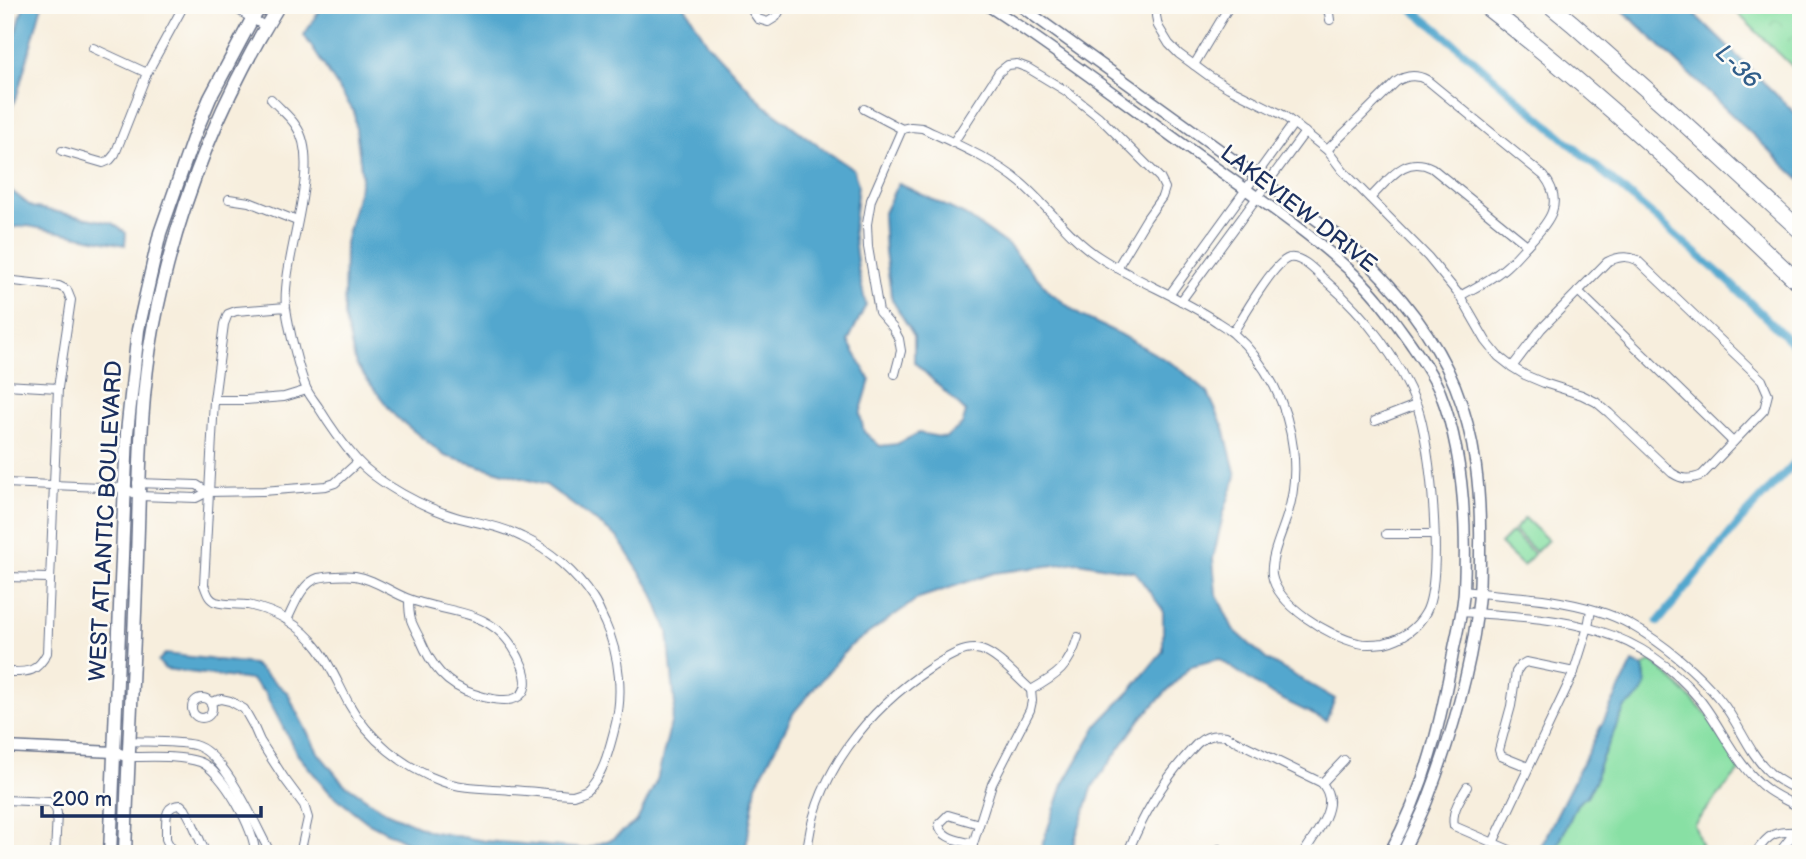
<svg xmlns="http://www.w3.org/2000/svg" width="1806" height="859" font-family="'Balsamiq Sans',sans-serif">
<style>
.grass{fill:#88e0a4;stroke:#528881;stroke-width:2}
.park{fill:url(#park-crowns);stroke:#528881;stroke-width:2}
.water{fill:#52a7ce;stroke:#366b96;stroke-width:2}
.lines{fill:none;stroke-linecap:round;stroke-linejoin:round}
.canal{stroke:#52a7ce;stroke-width:8}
.minor-casing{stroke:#68728a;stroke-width:10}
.tertiary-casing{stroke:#68728a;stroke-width:13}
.primary-casing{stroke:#68728a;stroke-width:15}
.motorway-casing{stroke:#68728a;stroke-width:18}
.minor{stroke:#fff;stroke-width:8}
.tertiary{stroke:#fff;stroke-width:10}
.primary{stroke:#fff;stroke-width:12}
.motorway{stroke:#fff;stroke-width:16}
.labels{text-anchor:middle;stroke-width:5;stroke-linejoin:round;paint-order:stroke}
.street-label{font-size:23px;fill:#1b2f5e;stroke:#fdfcf7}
.water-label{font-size:24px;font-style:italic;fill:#315f8b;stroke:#fdfcf7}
</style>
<defs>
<pattern id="park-crowns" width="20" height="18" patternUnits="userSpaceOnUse" patternTransform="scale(1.75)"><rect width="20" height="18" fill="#88e0a4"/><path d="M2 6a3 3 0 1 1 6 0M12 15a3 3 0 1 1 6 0" fill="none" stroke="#75c090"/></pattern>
</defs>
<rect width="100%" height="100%" fill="#fdfcf7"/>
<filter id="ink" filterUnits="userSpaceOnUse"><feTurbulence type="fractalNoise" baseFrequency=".0143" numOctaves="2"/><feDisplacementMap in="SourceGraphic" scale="14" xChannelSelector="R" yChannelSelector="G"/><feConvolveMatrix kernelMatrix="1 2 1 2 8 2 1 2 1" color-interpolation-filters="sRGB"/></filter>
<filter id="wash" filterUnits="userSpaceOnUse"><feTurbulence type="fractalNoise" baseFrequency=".00686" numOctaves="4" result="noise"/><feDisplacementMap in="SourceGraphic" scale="28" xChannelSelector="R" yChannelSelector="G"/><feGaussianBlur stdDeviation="1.57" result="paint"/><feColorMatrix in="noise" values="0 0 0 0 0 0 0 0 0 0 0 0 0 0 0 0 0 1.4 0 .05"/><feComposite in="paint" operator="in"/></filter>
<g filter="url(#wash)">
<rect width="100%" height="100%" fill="#f7eedd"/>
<g class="grass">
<path d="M 1525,518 L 1548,540 L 1536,552 L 1514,530 Z"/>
<path d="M 1512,532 L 1534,554 L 1523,566 L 1500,544 Z"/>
<path d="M 1651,661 L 1675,682 L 1714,722 L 1741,769 L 1694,824 L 1703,850 L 1709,854 L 1554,854 L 1577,804 L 1587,796 L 1596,780 L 1598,767 L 1625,707 C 1641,697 1649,686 1643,667 Z"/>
</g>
<path class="park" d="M 1729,5 L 1801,5 L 1801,75 Z"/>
<g class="water">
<path d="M 24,5 L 42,5 L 18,92 L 5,124 L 5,70 Z"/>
<path d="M 323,5 L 452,5 L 457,8 L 493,9 L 502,5 L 684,5 L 708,44 L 763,104 L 820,147 L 853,169 L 858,184 L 853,231 L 858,270 L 866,305 L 848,341 L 870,380 L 860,414 L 864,432 L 880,446 L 897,444 L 919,433 L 945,438 L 962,425 L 966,412 L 914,362 L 914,336 L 892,300 L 885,252 L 883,215 L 898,183 L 965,215 L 1009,246 L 1050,292 L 1081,316 L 1120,334 L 1178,367 L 1208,393 L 1224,428 L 1236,476 L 1223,515 L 1213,559 L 1216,593 L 1233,629 L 1266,659 L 1335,699 L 1326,721 L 1271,694 L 1219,659 L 1191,666 L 1141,718 L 1093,786 L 1070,854 L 1039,854 L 1063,785 L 1098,724 L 1131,690 L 1163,651 L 1163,610 L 1135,572 L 1078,562 L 994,573 L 919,598 L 849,647 L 794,712 L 756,785 L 745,854 L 439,854 L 406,842 L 367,822 L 330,793 L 297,754 L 265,693 L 251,680 L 165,669 L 158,661 L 165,654 L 253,664 L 288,693 L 295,709 L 319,754 L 343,783 L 386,812 L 429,831 L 485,841 L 585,849 L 612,839 L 637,821 L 657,780 L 675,706 L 668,632 L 652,591 L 617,537 L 546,485 L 445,456 L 395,416 L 356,365 L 344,316 L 345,243 L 362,177 L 354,112 L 304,35 Z"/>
<path d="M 1617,5 L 1685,5 L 1801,119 L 1801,181 Z"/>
<path d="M 5,181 L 9,189 L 32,207 L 112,223 L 126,233 L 125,245 L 28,226 L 5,228 Z"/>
<path d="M 1633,662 L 1643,667 L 1646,684 L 1641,694 L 1634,701 L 1625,707 L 1598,767 L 1596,780 L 1587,796 L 1577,804 L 1554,854 L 1537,854 Z"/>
</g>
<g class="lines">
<g class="canal">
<path d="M 1406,5 L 1434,26 L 1726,279 L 1801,352"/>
<path d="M 1658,622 L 1741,520 L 1801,456"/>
</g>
</g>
</g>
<g filter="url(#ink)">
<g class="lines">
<g class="minor-casing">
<g id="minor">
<path d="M 230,5 L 266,27"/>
<path d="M 748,5 L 758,19 L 768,22 L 776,17 L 783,5"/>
<path d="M 1157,5 L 1156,16 L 1158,26 L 1169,44 L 1179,54 L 1209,76 L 1229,88 L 1283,115 L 1327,150 L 1343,171 L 1428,257 L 1460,296 L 1486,341 L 1498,356 L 1512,367 L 1525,375 L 1544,383 L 1582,395 L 1596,402 L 1609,413 L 1672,473 C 1683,480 1690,480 1702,475 L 1764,410 L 1768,394 L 1762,380 L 1637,260 C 1626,255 1617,257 1607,262 L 1541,329 L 1512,367"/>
<path d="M 1324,5 L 1329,13 L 1330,20"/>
<path d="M 93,48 L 147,73"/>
<path d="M 1194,65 L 1230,5"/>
<path d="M 271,99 C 279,108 290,116 296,126 C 324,165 281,258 286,308 C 289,329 299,372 307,390 C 310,396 315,402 319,408 C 330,426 342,443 356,459 C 378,484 425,508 456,517 C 478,523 501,526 522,537 C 550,550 576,573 593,599 C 598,606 601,615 605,623 C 620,656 624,696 614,731 C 609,750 603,775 588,789 C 584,792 578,793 573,795 C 552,794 531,791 510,790 C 487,788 463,789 441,781 C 405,768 368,739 349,704 C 331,671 322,641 287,620 C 276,613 261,608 248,605 C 238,604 225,605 216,602 C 208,599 207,592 204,585 L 214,400 L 224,324 L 228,314 L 236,311 L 286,307"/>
<path d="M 864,109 L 902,129 L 911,127 L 922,128 C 954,143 994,160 1021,183 C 1048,206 1069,238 1099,257 C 1137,282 1179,296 1217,322 C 1222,325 1228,329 1233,333 C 1249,347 1264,367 1274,386 C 1294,425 1301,474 1287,516 C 1282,533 1270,557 1272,575 C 1277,605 1330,637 1358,643 C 1366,645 1376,644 1384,643 C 1402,639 1417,628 1426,612 C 1444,577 1431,444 1417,406 C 1399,359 1365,315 1327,282 C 1318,274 1302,255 1289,258 C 1274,262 1242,318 1233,333"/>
<path d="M 953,143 L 999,72 L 1008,65 L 1017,64 L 1028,68 L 1066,91 L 1099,117 L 1160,178 L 1165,188 L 1162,197 L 1147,218 L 1117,268"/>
<path d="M 1327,150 L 1396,82 C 1406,75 1416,74 1427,80 L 1544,176 C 1565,203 1549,222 1530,242 C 1522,250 1515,259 1507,266 C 1493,279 1476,287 1460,296"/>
<path d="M 62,151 L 103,163 L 110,160 L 115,154 L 147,73 L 184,5"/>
<path d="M 1370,198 C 1389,180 1404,154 1432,168 L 1527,245"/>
<path d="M 229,199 L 249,202 L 297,221"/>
<path d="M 5,280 L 59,286 L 67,290 L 71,300 L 58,388 L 47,653 C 36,674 27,672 5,672"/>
<path d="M 1578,291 L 1733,442"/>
<path d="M 1170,294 L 1294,123"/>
<path d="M 1181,301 L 1305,132"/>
<path d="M 895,374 L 901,351 L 899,339 L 893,328 L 879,312 L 868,247 L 867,224 L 871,200 L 902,129"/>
<path d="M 5,385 L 58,388"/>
<path d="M 214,400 L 246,400 L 284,397 L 307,390"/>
<path d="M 1375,421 L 1416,405"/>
<path d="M 5,483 L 124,488 L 139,496 L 196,498 L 208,492 L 263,491 L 326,486 L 335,483 L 358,462"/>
<path d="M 137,483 L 197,485 L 208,492"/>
<path d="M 1386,534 L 1434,534"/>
<path d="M 1801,549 L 1799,556 L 1801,559"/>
<path d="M 5,577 L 49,578"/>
<path d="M 1464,591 C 1492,595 1521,596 1549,600 C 1574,604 1609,612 1631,625 C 1663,643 1698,672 1721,701 C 1739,723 1748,752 1769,772 C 1778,781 1790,786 1801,792"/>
<path d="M 1461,612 C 1555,619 1635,620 1700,700 C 1723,729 1737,768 1768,790 C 1778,797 1789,802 1801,808"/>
<path d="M 287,620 C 294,606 302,583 318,578 C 328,576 345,575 355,576 C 375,579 390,592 409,599 C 440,611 477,609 502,634 C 514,645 540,687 516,698 C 505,703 485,698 474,694 C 445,685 431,665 420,639 C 417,633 413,626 411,620 C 409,613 409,605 409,599"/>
<circle cx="202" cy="708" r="10"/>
<path d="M 210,702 L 221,699 L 230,701 L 244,709 L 253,725 L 260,741 L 284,778 L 304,805 L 308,818 L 300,854"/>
<path d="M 129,741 C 149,742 176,741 194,745 C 226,753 256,827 271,854"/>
<path d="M 129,757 C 149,757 181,755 200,762 C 222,770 256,831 255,854"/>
<path d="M 1528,767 L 1501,756 L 1499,750 L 1511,706 L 1516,672 L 1521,665 L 1526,662 L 1574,672"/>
<path d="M 1322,783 L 1344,760"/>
<path d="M 1467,787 C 1460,799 1451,812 1454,826 L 1512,851"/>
<path d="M 5,800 L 49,802 L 55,806 L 57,813 L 55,854"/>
<path d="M 1493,843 L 1574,672 L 1588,627 L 1591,610"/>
<path d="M 973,844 C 960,840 941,839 939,824 L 948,815 L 979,824"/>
<path d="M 1219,849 L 1226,854"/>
<path d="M 177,854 C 173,850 168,844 166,839 C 166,838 166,827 166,826 C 166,814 167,805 181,805 L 185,809 L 192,822 L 206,854"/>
<path d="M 807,854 C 813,776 869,708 932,667 C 945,659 965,645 981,650 C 998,655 1017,678 1031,690"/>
<path d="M 971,854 L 973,844 L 992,784 L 1030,710 L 1032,701 L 1031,690 C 1058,675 1069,667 1078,637"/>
<path d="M 1127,854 C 1142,818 1159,787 1184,758 C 1189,753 1194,746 1199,742 C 1207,735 1216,734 1226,736 L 1322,783"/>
<path d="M 1303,854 C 1312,839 1327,821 1329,804 C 1330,795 1326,789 1322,783"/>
<path d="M 1755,854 C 1769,832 1776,831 1801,832"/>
<path d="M 1778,854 L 1795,832"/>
</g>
</g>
<g class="tertiary-casing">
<g id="tertiary">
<path d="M 987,5 C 1060,52 1129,106 1199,156 C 1253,195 1310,232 1358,278 C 1378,297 1393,319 1409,341 C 1420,357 1432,373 1440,392 C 1464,453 1467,524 1464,590 C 1463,609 1458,629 1454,648 C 1441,722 1426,787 1389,854"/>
<path d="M 1019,5 L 1343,239 C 1389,280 1431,328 1455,386 C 1476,438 1481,492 1480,547 C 1480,563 1480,579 1479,595 C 1473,665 1452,735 1427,801 C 1420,819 1410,836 1402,854"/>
<path d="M 5,747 L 114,752 L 129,757"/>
</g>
</g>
<g class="primary-casing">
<g id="primary">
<path d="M 110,854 L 127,433 L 138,330 L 160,233 L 194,136 L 210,98 L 252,19 L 262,5"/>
<path d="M 125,854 C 128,755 134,656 137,557 C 140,481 139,404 153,329 C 175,213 217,105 279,5"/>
</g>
</g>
<g class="motorway-casing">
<g id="motorway">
<path d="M 1484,5 C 1596,91 1699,188 1801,285"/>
<path d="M 1550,5 L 1573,24 L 1673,113 L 1801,231"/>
</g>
</g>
<use href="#minor" class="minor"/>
<use href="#tertiary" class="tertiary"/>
<use href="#primary" class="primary"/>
<use href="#motorway" class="motorway"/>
</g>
</g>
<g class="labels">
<g class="street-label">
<text transform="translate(1299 208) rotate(38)" y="8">LAKEVIEW DRIVE</text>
<text transform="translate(105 521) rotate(-87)" y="8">WEST ATLANTIC BOULEVARD</text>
</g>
<g class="water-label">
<text transform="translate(1738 66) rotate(44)" y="8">L-36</text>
</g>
</g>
<rect width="1806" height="859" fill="none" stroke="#fdfcf7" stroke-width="28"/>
<path d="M42 806v10h219v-10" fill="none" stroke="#1b2f5e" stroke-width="3.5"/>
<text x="52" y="806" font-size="21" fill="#1b2f5e" stroke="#fdfcf7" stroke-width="5" paint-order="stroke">200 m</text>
</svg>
